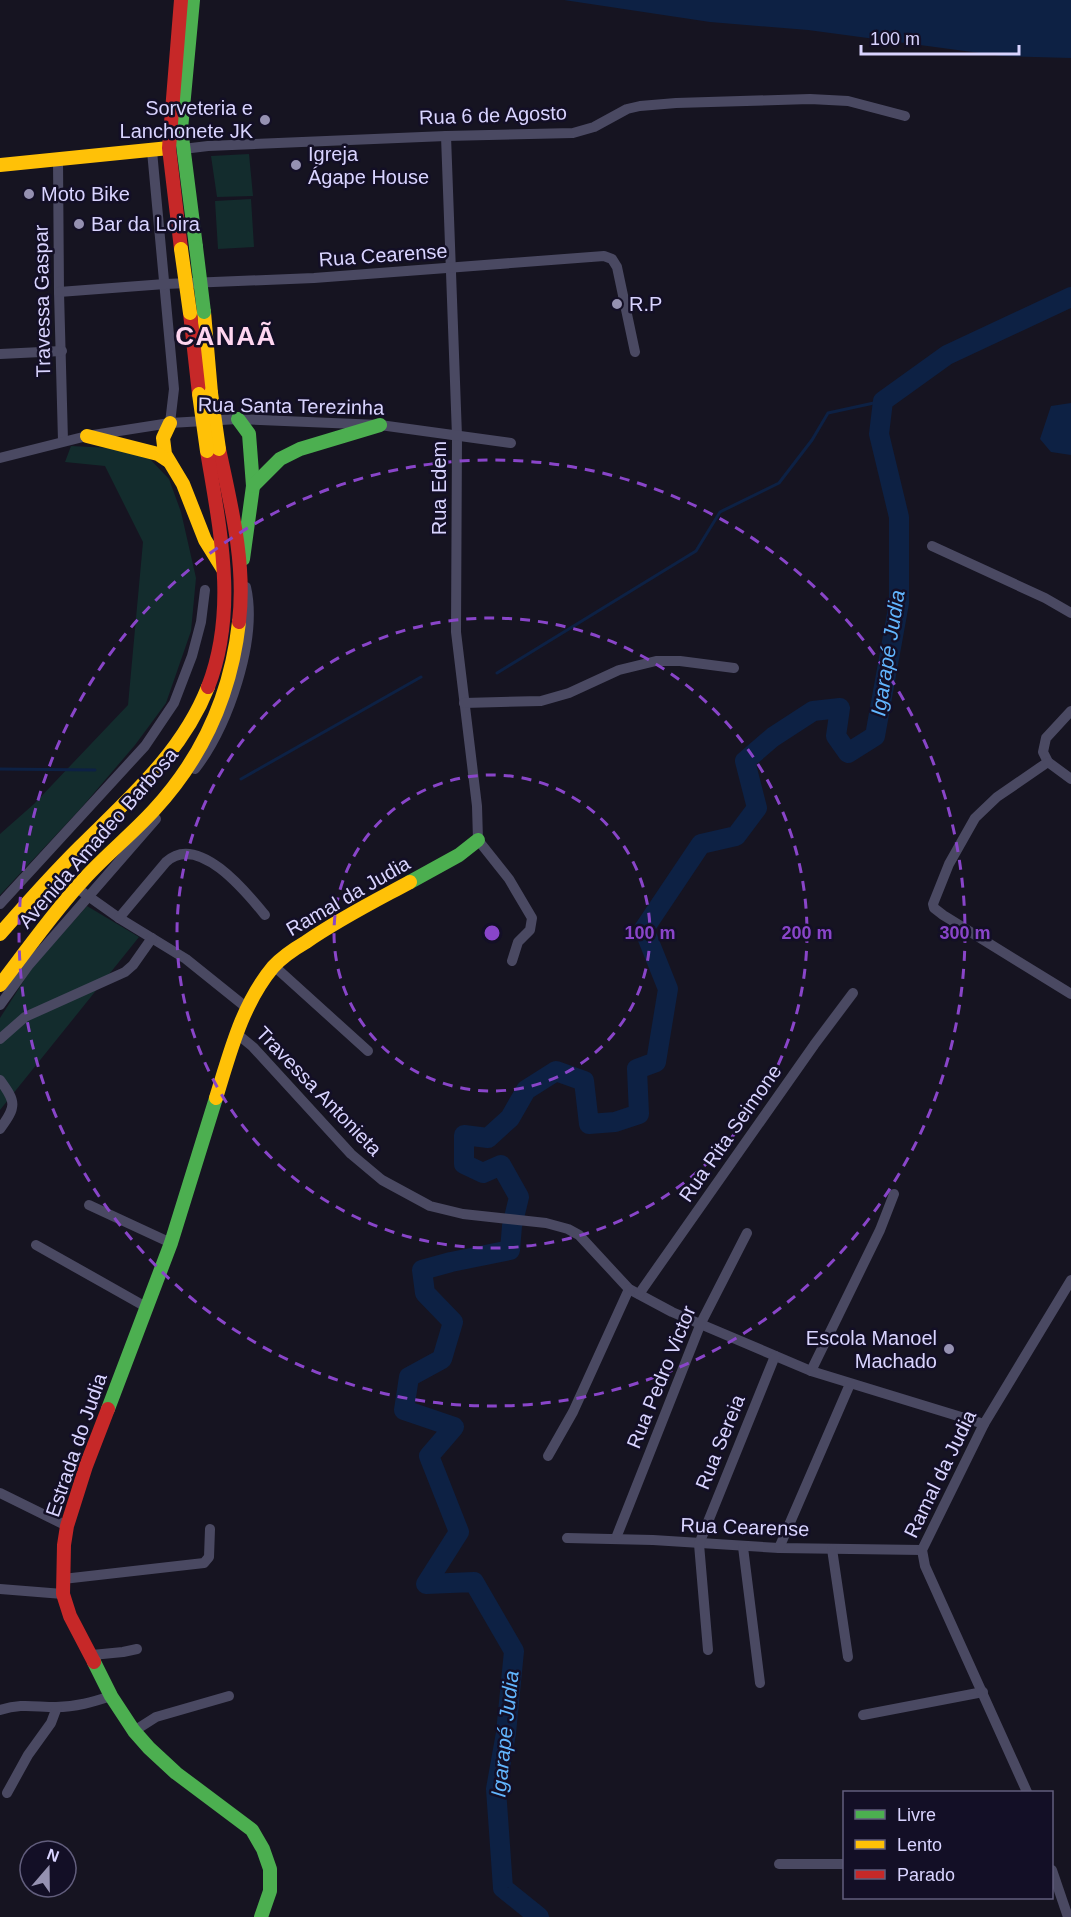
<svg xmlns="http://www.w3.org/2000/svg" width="1071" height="1917" font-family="Arial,sans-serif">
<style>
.green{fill:#132c2d}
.water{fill:#0d2144}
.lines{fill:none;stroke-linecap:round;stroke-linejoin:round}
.stream{stroke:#0d2144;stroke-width:3}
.river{stroke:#0d2144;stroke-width:20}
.street{stroke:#4a4962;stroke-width:10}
.fast{stroke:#4caf50;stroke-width:14}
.slow{stroke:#ffc107;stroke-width:14}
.jam{stroke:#c62828;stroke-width:14}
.fast-bridge{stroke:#4caf50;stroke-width:14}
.slow-bridge{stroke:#ffc107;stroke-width:14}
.ring{fill:none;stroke:#8945c9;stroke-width:3;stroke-dasharray:10 8}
.poi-dot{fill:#9591b1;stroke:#130f26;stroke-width:2}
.labels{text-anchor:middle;stroke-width:5;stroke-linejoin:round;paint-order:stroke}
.poi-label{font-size:20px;fill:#d9d4ff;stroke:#130f26;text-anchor:start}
.street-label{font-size:20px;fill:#d9d4ff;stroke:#130f26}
.water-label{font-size:21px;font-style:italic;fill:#62b6ff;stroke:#130f26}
.district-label{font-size:26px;font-weight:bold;letter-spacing:1.5px;fill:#ffd6f0;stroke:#130f26}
.centre{fill:#8945c9;stroke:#130f26;stroke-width:3}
.ring-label{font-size:18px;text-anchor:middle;font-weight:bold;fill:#8945c9;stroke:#130f26;stroke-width:5;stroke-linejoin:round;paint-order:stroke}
</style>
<rect width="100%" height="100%" fill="#161421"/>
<g class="green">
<path d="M 249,154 L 253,196 L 217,197 L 211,156 Z"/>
<path d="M 251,199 L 254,247 L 218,249 L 215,201 Z"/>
<path d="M 71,446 L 111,448 L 147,456 L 169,479 L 181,512 L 196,578 L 191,631 L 166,703 L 135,745 L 82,807 L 0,895 L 0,834 L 34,804 L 128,705 L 143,542 L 105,466 L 65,462 Z"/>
<path d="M 87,906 L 139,937 L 0,1110 L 0,1018 L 32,968 Z"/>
</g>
<g class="water">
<path d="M 564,0 L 1071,0 L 1071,58 L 1002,56 L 808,30 L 710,22 Z"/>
<path d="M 1071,403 L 1071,455 L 1051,452 L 1040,439 L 1051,406 Z"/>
</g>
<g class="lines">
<g class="stream">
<path d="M 497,673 L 696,551 L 720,512 L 779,483 L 812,440 L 828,413 L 883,401"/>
<path d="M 0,769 L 95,770"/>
<path d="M 241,779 L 421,677"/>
</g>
<path class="river" d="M 539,1917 L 503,1888 L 496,1789 L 506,1733 L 514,1651 L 474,1582 L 426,1584 L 459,1532 L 429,1456 L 454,1427 L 404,1410 L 409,1377 L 442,1359 L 453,1322 L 425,1293 L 422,1270 L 451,1262 L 510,1250 L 512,1226 L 519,1197 L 501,1165 L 483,1173 L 464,1164 L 464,1135 L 488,1138 L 510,1118 L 526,1090 L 556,1071 L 584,1081 L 589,1124 L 615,1122 L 639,1114 L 637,1069 L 656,1062 L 668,989 L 644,929 L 701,844 L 736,836 L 757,808 L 745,761 L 773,737 L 813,711 L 840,708 L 836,736 L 848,753 L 875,736 L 899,603 L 899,517 L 879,434 L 883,401 L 947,355 L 1071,297"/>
<g class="street">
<path d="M 446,136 L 457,436 L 456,632 L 477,806 L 478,840 L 509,879 L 532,918 L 530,930 L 518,942 L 512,961"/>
<path d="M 183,149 L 208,146 L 446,136 L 573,133 L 594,127 L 627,109 L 640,106 L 676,103 L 810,99 L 848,101 L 905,116"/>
<path d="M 152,151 L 174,389 L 170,423"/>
<path d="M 58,160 L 59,292 L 63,441"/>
<path d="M 59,292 L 165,284 L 314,278 L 604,256 L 612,259 L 617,267 L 635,352"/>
<path d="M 0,354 L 62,351"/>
<path d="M 0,458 L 87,436 L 170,423 L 238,419 L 380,425 L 511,443"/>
<path d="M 932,546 L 1045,598 L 1071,613"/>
<path d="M 464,703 L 541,701 L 569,693 L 619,670 L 656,661 L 680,661 L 734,668"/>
<path d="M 1071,711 L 1046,738 L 1043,752 L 1048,762 L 1071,779"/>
<path d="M 1048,762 L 997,797 L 975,818 L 949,864 L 933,904 L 934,908 L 943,915 L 1071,994"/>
<path d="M 195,769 C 228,726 258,640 246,587"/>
<path d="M 81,891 L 119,918 L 186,959 L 247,1008"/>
<path d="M 0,904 L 145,746 L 174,703 L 192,656 L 201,622 L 205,590"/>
<path d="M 119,918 L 166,862 C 198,832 247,893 265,915"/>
<path d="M 274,966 L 368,1051"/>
<path d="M 0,1005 L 28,966 L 156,819"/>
<path d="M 236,1033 L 253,1047 L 351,1154 L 382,1180 L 430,1206 L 463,1214 L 546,1223 L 568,1229 L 579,1235 L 629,1289 L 672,1312 L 811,1371 L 984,1424"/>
<path d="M 0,1039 L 25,1017 L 125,972 L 133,965 L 152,938"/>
<path d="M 0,1080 C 16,1102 17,1106 0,1129"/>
<path d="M 89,1205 L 171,1243"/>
<path d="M 36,1245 L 146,1307"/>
<path d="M 639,1294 L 814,1045 L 853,993"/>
<path d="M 811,1371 L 880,1230 L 894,1194"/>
<path d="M 548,1456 L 573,1412 L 629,1289"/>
<path d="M 0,1493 L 67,1526"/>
<path d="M 567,1538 L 653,1540 L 779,1548 L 922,1550"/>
<path d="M 616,1538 L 701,1323 L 747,1233"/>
<path d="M 743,1547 L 760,1683"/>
<path d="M 779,1548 L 850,1384"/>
<path d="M 832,1549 L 848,1657"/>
<path d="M 63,1579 L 204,1563 L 209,1557 L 210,1529"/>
<path d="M 0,1589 L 63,1594"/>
<path d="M 708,1650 L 699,1544 L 775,1356"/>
<path d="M 92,1655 L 123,1652 L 137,1649"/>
<path d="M 0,1710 C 21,1703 35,1707 56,1707 C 76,1707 93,1702 111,1696"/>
<path d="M 863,1715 L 983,1692"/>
<path d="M 134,1731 L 156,1717 L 229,1696"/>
<path d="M 1027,1792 L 925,1566 L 922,1550 L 984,1424 L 1071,1280"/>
<path d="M 7,1793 L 28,1755 L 51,1723 L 57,1707"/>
<path d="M 779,1864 L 844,1864"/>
<path d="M 1052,1870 L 1068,1917"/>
</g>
<g class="fast">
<path d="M 193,0 L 181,129 L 196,247"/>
<path d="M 238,419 L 249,434 L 253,486 L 243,559"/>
<path d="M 253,486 L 280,459 L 300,449 L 380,425"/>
<path d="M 410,882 L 459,855 L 478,840"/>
<path d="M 108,1409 L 171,1243 L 216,1098"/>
<path d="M 94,1662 L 111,1696 L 134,1731 L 149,1748 L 176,1773 L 252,1830 L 263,1849 L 270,1869 L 270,1891 L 261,1917"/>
</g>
<g class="slow">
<path d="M 0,165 L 169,148"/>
<path d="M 204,312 L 211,393"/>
<path d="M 170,423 L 163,438 L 165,454 L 183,484 L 205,540 L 223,569"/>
<path d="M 87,436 L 158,454 L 167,460"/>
<path d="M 0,934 C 26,904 52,875 80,847 C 129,798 182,753 208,687"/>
<path d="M 0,985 C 28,949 54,911 85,878 C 107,854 132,834 154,810 C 203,757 231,694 239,622"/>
<path d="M 216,1098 C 230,1053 242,1004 273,967 C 282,957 294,949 306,942 C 339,919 375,901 410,882"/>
</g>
<g class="jam">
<path d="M 181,0 L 169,148 L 181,249"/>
<path d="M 190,313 L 199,394"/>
<path d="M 219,449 C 231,505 246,564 239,622"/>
<path d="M 207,451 C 220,530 238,610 208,687"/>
<path d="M 94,1662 L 70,1616 L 63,1594 L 64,1545 L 67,1526 L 86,1466 L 108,1409"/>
</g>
<path class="fast-bridge" d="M 196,247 L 204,312"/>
<g class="slow-bridge">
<path d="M 181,249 L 190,313"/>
<path d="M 211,393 L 219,449"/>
<path d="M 199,394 L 207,451"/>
</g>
</g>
<g class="ring">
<circle cx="492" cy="933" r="158"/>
<circle cx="492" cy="933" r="315"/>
<circle cx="492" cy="933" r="473"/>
</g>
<g class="poi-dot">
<circle cx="265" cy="120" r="6"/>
<circle cx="296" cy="165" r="6"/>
<circle cx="29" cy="194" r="6"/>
<circle cx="79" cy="224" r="6"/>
<circle cx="617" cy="304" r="6"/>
<circle cx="949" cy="1349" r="6"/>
</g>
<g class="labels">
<g class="poi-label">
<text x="253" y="115" text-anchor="end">Sorveteria e<tspan x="253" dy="23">Lanchonete JK</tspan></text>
<text x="308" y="161">Igreja<tspan x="308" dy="23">Ágape House</tspan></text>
<text x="41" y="201">Moto Bike</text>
<text x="91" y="231">Bar da Loira</text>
<text x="629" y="311">R.P</text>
<text x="937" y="1345" text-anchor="end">Escola Manoel<tspan x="937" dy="23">Machado</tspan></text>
</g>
<g class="street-label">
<text transform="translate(493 115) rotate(-2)" y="7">Rua 6 de Agosto</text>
<text transform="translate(383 255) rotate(-4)" y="7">Rua Cearense</text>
<text transform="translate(42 301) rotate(-91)" y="7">Travessa Gaspar</text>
<text transform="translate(291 406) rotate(1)" y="7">Rua Santa Terezinha</text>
<text transform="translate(439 488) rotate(-90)" y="7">Rua Edem</text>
<text transform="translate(98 838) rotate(-49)" y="7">Avenida Amadeo Barbosa</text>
<text transform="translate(348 896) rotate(-30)" y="7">Ramal da Judia</text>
<text transform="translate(319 1091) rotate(46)" y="7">Travessa Antonieta</text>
<text transform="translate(730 1133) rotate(-55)" y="7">Rua Rita Seimone</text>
<text transform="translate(661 1377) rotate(-68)" y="7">Rua Pedro Victor</text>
<text transform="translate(720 1442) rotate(-68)" y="7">Rua Sereia</text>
<text transform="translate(76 1445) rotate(-71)" y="7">Estrada do Judia</text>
<text transform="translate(940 1474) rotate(-64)" y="7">Ramal da Judia</text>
<text transform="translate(745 1527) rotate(2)" y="7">Rua Cearense</text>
</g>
<g class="water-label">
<text transform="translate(888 653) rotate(-81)" y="7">Igarapé Judia</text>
<text transform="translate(505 1734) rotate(-84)" y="7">Igarapé Judia</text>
</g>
<g class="district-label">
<text x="226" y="345">CANAÃ</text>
</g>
</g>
<circle cx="492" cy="933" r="9" class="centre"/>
<g class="ring-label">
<text x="650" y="939">100 m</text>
<text x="807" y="939">200 m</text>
<text x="965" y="939">300 m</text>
</g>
<rect x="843" y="1791" width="210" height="108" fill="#130f26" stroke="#625e7d" stroke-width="1.5"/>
<rect x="855" y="1810" width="30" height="9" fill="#4caf50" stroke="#625e7d" stroke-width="1.5"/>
<text x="897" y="1821" font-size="18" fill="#d9d4ff">Livre</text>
<rect x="855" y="1840" width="30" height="9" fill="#ffc107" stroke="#625e7d" stroke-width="1.5"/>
<text x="897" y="1851" font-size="18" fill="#d9d4ff">Lento</text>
<rect x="855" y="1870" width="30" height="9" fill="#c62828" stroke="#625e7d" stroke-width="1.5"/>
<text x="897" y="1881" font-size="18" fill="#d9d4ff">Parado</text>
<g transform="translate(48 1869) rotate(20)"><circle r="28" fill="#130f26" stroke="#625e7d" stroke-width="1.5"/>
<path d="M0-4.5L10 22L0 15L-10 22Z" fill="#9591b1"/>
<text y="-9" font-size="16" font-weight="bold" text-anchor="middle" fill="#d9d4ff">N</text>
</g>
<path d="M861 45v9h158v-9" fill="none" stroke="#d9d4ff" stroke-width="3"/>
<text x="870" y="45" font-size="18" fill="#d9d4ff" stroke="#130f26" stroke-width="4.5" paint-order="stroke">100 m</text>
</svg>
